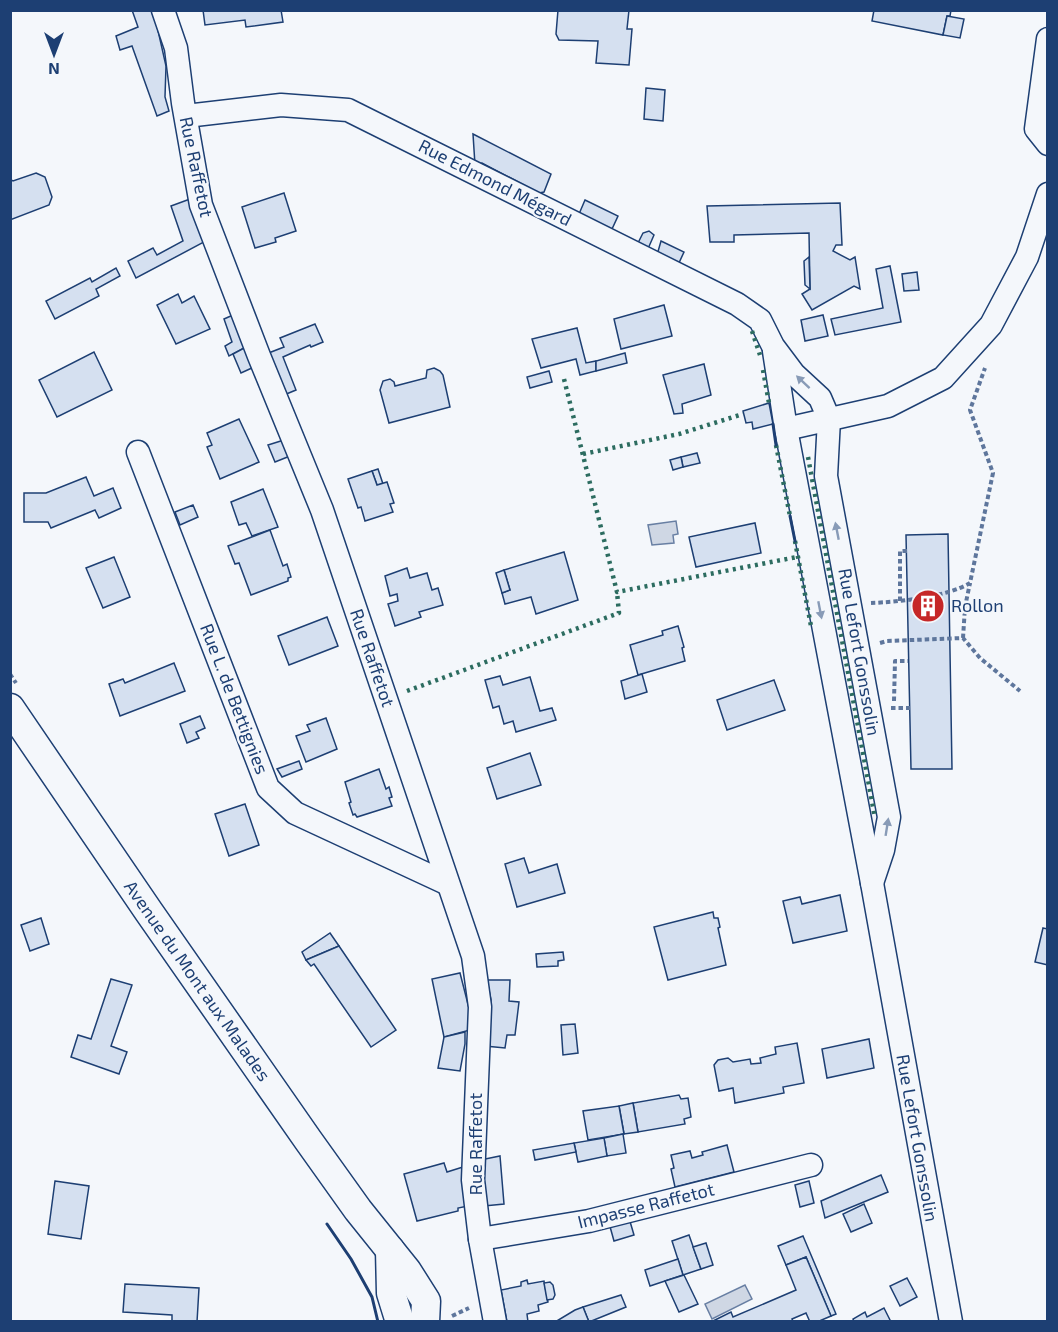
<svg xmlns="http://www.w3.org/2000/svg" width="1058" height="1332" font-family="'Exo 2',sans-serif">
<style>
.water{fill:#cfd7e4;stroke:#687fa3;stroke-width:1.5}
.building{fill:#d5e0f0;stroke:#1d3f73;stroke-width:1.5}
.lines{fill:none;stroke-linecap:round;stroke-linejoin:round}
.minor-casing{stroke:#1d3f73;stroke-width:25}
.tertiary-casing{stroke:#1d3f73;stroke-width:31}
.path{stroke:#5e769c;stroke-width:4;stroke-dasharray:4.5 3;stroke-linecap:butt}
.minor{stroke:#f4f7fb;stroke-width:22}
.tertiary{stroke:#f4f7fb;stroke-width:28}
.hedge{stroke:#2c6c60;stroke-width:4.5;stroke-dasharray:3 4.5;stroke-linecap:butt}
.wall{stroke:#1d3f73;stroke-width:3}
.oneway{fill:#889bb7}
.labels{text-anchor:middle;stroke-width:4.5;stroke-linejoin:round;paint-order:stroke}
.street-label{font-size:18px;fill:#1d3f73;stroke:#f4f7fb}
.poi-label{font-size:18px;fill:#1d3f73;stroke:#f4f7fb;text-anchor:start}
</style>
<rect width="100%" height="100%" fill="#f4f7fb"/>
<g class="water">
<path d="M 676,521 L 678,534 L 673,535 L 674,543 L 652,545 L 648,525 Z"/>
<path d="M 745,1285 L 752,1299 L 712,1319 L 705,1304 Z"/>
</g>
<g class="building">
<path d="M 132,10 L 151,10 L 157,26 L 166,66 L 165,97 L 169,111 L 157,116 L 132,46 L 120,50 L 116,36 L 138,27 Z"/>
<path d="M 203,10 L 281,10 L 283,22 L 246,27 L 245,20 L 205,25 Z"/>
<path d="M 558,10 L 629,10 L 627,29 L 632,29 L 629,65 L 596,63 L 598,41 L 559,40 L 556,34 Z"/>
<path d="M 874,10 L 951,10 L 950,16 L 947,16 L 943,35 L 872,21 Z"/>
<path d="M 947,16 L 964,19 L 960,38 L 943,35 Z"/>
<path d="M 646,88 L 665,90 L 663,121 L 644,119 Z"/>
<path d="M 473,134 L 551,174 L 544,192 L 539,193 L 482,163 L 475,165 Z"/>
<path d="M 36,173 L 45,177 L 52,197 L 49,205 L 10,220 L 10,179 L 13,181 Z"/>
<path d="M 284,193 L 296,231 L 275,238 L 276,242 L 255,248 L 242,207 Z"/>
<path d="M 190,199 L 204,242 L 136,278 L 128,261 L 153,248 L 157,255 L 183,241 L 171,206 Z"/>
<path d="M 585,200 L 618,216 L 612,229 L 579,214 Z"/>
<path d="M 840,203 L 842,245 L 836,245 L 833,251 L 850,260 L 855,257 L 860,289 L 854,286 L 812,310 L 802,294 L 810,289 L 809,233 L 734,235 L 734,242 L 710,242 L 707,206 Z"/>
<path d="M 649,231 L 654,235 L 647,251 L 637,245 L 643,233 Z"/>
<path d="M 661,241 L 684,252 L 678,265 L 657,255 Z"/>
<path d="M 809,257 L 810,289 L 805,285 L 804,261 Z"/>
<path d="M 890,266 L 901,322 L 835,335 L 831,319 L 883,308 L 876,269 Z"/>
<path d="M 116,268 L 120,276 L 96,289 L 99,296 L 55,319 L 46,301 L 90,278 L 92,282 Z"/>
<path d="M 917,272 L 919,290 L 904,291 L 902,274 Z"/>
<path d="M 178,294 L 182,303 L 194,296 L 210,329 L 176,344 L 157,305 Z"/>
<path d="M 664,305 L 672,336 L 621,349 L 614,319 Z"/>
<path d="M 233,315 L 246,347 L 229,356 L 225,346 L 232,342 L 224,319 Z"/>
<path d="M 823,315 L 828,336 L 805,341 L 801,320 Z"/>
<path d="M 315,324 L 323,342 L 311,347 L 310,345 L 283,357 L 296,390 L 284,395 L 266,354 L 284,347 L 280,338 Z"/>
<path d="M 577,328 L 586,363 L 596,361 L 596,371 L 580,375 L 576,359 L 541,368 L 532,339 Z"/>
<path d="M 246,347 L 254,367 L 241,373 L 233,354 Z"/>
<path d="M 94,352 L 112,390 L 57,417 L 39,380 Z"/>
<path d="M 625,353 L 627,363 L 596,371 L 596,361 Z"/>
<path d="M 704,364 L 711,395 L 682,404 L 683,413 L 674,414 L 663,375 Z"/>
<path d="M 434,368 L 440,371 L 443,375 L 450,407 L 389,423 L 380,390 L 383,381 L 390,379 L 394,382 L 395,386 L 426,378 L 427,370 Z"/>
<path d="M 549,371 L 552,382 L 530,388 L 527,377 Z"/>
<path d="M 769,403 L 773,424 L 753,429 L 752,422 L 746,423 L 743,411 Z"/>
<path d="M 239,419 L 259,462 L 220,479 L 207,447 L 212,445 L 207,433 Z"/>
<path d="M 284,440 L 290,456 L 275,462 L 268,445 Z"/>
<path d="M 697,453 L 700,463 L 683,467 L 681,457 Z"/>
<path d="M 681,457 L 683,467 L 673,470 L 670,460 Z"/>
<path d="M 378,469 L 383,484 L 377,485 L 372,471 Z"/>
<path d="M 372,471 L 377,485 L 387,482 L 394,503 L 390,504 L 393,512 L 365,521 L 361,507 L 358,508 L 348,479 Z"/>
<path d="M 86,477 L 94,496 L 113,488 L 121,508 L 99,518 L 95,510 L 51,528 L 48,522 L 24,522 L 24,493 L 46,493 Z"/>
<path d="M 263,489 L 278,527 L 252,536 L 246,523 L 239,525 L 231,502 Z"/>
<path d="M 193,505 L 198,517 L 180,525 L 175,512 Z"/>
<path d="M 755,523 L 761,553 L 696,567 L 689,537 Z"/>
<path d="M 270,530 L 283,566 L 287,564 L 291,577 L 288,578 L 288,581 L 251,595 L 239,563 L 235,564 L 228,546 Z"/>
<path d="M 948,534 L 952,769 L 911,769 L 906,535 Z"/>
<path d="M 564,552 L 578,600 L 536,614 L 531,597 L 505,604 L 502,593 L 510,590 L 504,570 Z"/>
<path d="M 114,557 L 130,597 L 103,608 L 86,568 Z"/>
<path d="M 407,568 L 410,578 L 427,573 L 432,590 L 438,588 L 443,605 L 419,612 L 421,617 L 395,626 L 388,604 L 398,601 L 397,594 L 390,596 L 385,576 Z"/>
<path d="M 504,570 L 510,590 L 502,593 L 496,573 Z"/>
<path d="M 327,617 L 338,646 L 289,665 L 278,636 Z"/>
<path d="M 678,626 L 684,647 L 682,648 L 685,661 L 638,675 L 630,645 L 663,635 L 662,631 Z"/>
<path d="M 174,663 L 185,691 L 120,716 L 109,684 L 123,679 L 125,683 Z"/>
<path d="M 642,674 L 647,692 L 625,699 L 621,681 Z"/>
<path d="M 500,676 L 503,685 L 530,677 L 540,711 L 552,708 L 556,720 L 516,732 L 513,721 L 504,724 L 499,706 L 493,708 L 485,680 Z"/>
<path d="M 774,680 L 785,710 L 727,730 L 717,700 Z"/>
<path d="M 200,716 L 205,728 L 196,732 L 199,738 L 187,743 L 180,724 Z"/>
<path d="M 326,718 L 337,749 L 306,762 L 296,736 L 310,731 L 307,725 Z"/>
<path d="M 530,753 L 541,785 L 497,799 L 487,768 Z"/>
<path d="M 299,761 L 302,769 L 282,777 L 277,769 Z"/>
<path d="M 379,769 L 386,789 L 389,787 L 392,797 L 389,798 L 392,806 L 357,817 L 355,814 L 353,815 L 349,803 L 351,802 L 345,782 Z"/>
<path d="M 245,804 L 259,845 L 229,856 L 215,814 Z"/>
<path d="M 524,858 L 529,873 L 557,864 L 565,893 L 517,907 L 505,864 Z"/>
<path d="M 840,895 L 847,931 L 793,943 L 783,901 L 800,897 L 802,904 Z"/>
<path d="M 713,912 L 714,918 L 718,918 L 720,927 L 718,928 L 726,965 L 668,980 L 654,927 Z"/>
<path d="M 41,918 L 49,944 L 30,951 L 21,925 Z"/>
<path d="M 1043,928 L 1048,929 L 1048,965 L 1035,962 Z"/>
<path d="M 330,933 L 339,946 L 306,960 L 302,952 Z"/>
<path d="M 339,946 L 396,1030 L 371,1047 L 314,964 L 311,966 L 306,960 Z"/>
<path d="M 563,952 L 564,960 L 558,961 L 558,966 L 537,967 L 536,954 Z"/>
<path d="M 460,973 L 472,1020 L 470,1030 L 444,1037 L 432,979 Z"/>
<path d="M 111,979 L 132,985 L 111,1046 L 127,1052 L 119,1074 L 71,1057 L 78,1035 L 91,1039 Z"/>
<path d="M 487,980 L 510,980 L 509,1001 L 519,1002 L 515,1035 L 507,1035 L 505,1048 L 485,1046 L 491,1000 Z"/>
<path d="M 575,1024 L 578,1053 L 563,1055 L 561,1025 Z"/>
<path d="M 465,1032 L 465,1044 L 460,1071 L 438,1068 L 444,1037 Z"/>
<path d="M 869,1039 L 874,1068 L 827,1078 L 822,1049 Z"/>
<path d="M 797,1043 L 804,1083 L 783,1087 L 784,1093 L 735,1103 L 733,1088 L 719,1091 L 714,1065 L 718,1060 L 728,1058 L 733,1062 L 750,1059 L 751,1064 L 761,1063 L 760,1058 L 776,1054 L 775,1047 Z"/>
<path d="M 679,1095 L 681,1099 L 688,1098 L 691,1117 L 684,1119 L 685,1124 L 638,1132 L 633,1103 Z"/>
<path d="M 633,1103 L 638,1132 L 624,1134 L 619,1106 Z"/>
<path d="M 619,1106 L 624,1134 L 588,1140 L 583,1111 Z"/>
<path d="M 623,1134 L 626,1153 L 607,1156 L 604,1138 Z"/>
<path d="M 604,1138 L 607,1156 L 578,1162 L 574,1143 Z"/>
<path d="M 574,1143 L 576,1152 L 535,1160 L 533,1150 Z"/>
<path d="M 727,1145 L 734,1172 L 675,1187 L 671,1169 L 674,1168 L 671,1155 L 690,1151 L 692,1158 L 703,1155 L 702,1152 Z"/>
<path d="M 500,1156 L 504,1204 L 484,1206 L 480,1160 Z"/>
<path d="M 444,1163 L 447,1172 L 466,1166 L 468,1206 L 458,1208 L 458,1211 L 417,1221 L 404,1174 Z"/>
<path d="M 881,1175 L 888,1192 L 825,1218 L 821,1201 Z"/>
<path d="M 55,1181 L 89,1186 L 81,1239 L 48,1234 Z"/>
<path d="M 809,1181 L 814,1203 L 800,1207 L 795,1185 Z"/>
<path d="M 864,1204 L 872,1223 L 851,1232 L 843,1214 Z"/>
<path d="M 629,1218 L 634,1235 L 614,1241 L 609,1223 Z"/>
<path d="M 689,1235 L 701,1269 L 683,1275 L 672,1241 Z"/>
<path d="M 803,1236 L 836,1314 L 831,1316 L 806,1257 L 786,1265 L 778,1246 Z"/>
<path d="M 706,1243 L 713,1265 L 701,1269 L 693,1247 Z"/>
<path d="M 806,1257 L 831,1316 L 817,1322 L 810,1322 L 806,1313 L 792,1319 L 793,1322 L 711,1322 L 731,1312 L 733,1317 L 796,1290 L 786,1265 Z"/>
<path d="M 678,1259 L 683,1275 L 650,1286 L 645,1270 Z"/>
<path d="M 684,1275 L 698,1304 L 679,1312 L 665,1281 Z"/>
<path d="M 907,1278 L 917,1297 L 900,1306 L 890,1286 Z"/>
<path d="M 527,1280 L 528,1284 L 544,1281 L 548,1302 L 538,1305 L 539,1311 L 527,1314 L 528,1322 L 507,1322 L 501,1290 L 521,1286 L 521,1282 Z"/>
<path d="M 550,1282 L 553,1285 L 555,1295 L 553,1299 L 547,1300 L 544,1283 Z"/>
<path d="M 125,1284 L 199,1288 L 197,1322 L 172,1322 L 172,1315 L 123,1312 Z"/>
<path d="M 621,1295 L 626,1307 L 589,1322 L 583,1307 Z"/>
<path d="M 583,1307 L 589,1322 L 555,1322 L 575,1310 Z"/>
<path d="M 884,1308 L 891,1322 L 854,1322 L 853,1319 L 865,1312 L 867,1317 Z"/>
</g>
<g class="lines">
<g class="minor-casing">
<g id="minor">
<path d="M 163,10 L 176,48 L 183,103 L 201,205 L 259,356 L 322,510 L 473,956 L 480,1007 L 473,1180 L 480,1239 L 495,1322"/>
<path d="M 1048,39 L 1036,129 L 1048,144"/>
<path d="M 186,116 L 281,105 L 348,110 L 737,304 L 760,320 L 773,346 L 794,374 L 820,398 L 829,419 L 826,476 L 889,817 L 883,850 L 872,883"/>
<path d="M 774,351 L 786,429 L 872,883 L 951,1322"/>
<path d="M 786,429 L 888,406 L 943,378 L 991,325 L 1027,257 L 1048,194"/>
<path d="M 138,452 L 268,788 L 295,813 L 448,884"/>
<path d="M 480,1239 L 589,1221 L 811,1165"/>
</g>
</g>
<g class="tertiary-casing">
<g id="tertiary">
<path d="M 10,708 L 149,912 L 308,1140 L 358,1210 L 407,1271 L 426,1301 L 425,1322"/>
<path d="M 390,1250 L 391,1293 L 400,1322"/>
</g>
</g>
<g class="path">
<path d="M 900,601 L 900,551 L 907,551"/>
<path d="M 871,603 C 898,602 947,597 970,583 L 993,473 L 970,410 L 985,368"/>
<path d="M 963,638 L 965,607 L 970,583"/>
<path d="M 880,643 L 887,641 L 963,638 L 980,658 L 1020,691"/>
<path d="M 10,674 L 16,683"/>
<path d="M 894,701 L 895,661 L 908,661"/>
<path d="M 891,708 L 910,708"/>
<path d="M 452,1316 L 469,1308"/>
</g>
<use href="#minor" class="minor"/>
<use href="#tertiary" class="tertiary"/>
<g class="hedge">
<path d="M 752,331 L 760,355"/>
<path d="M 763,370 L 769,403"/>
<path d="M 564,379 L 617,592 L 797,557"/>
<path d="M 776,445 L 790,516"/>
<path d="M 583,454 L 679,434 L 743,414"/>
<path d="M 808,457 L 875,818"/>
<path d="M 795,541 L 811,626"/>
<path d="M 407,691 L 619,613 L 617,592"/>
</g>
<g class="wall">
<path d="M 773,424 L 776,445"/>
<path d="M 790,516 L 795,541"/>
<path d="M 327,1224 L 351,1259 L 372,1297 L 378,1322"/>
</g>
</g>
<defs><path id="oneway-solid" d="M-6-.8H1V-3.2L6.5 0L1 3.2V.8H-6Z" transform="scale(1.5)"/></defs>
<g class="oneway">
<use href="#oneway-solid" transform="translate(803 382) rotate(-137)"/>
<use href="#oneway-solid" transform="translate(837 531) rotate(-101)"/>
<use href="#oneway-solid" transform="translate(820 610) rotate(79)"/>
<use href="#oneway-solid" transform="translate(887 827) rotate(-81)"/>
</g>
<defs>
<g id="building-disc" transform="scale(1.725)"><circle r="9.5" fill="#c62828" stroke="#f4f7fb"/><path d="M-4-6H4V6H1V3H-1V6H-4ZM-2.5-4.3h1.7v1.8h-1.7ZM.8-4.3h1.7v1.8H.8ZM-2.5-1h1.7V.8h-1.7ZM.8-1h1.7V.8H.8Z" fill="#fff"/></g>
</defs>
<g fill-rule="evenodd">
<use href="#building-disc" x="928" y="606"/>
</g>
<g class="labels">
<g class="street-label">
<text transform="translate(196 167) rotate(78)" y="6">Rue Raffetot</text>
<text transform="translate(495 183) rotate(27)" y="6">Rue Edmond Mégard</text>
<text transform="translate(859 652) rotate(80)" y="6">Rue Lefort Gonssolin</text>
<text transform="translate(372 658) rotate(71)" y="6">Rue Raffetot</text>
<text transform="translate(234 699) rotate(69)" y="6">Rue L. de Bettignies</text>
<text transform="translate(197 981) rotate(55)" y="6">Avenue du Mont aux Malades</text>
<text transform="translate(917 1138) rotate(80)" y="6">Rue Lefort Gonssolin</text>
<text transform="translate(476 1144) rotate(-90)" y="6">Rue Raffetot</text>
<text transform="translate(646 1206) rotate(-14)" y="6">Impasse Raffetot</text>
</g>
<g class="poi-label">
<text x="951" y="612">Rollon</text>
</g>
</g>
<rect width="1058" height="1332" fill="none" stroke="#1d3f73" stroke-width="24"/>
<g transform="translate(54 54) rotate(180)" stroke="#f4f7fb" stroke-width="4.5" paint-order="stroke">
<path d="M0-4.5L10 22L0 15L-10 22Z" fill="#1d3f73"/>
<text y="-9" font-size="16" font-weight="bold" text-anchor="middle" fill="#1d3f73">N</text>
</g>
</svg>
